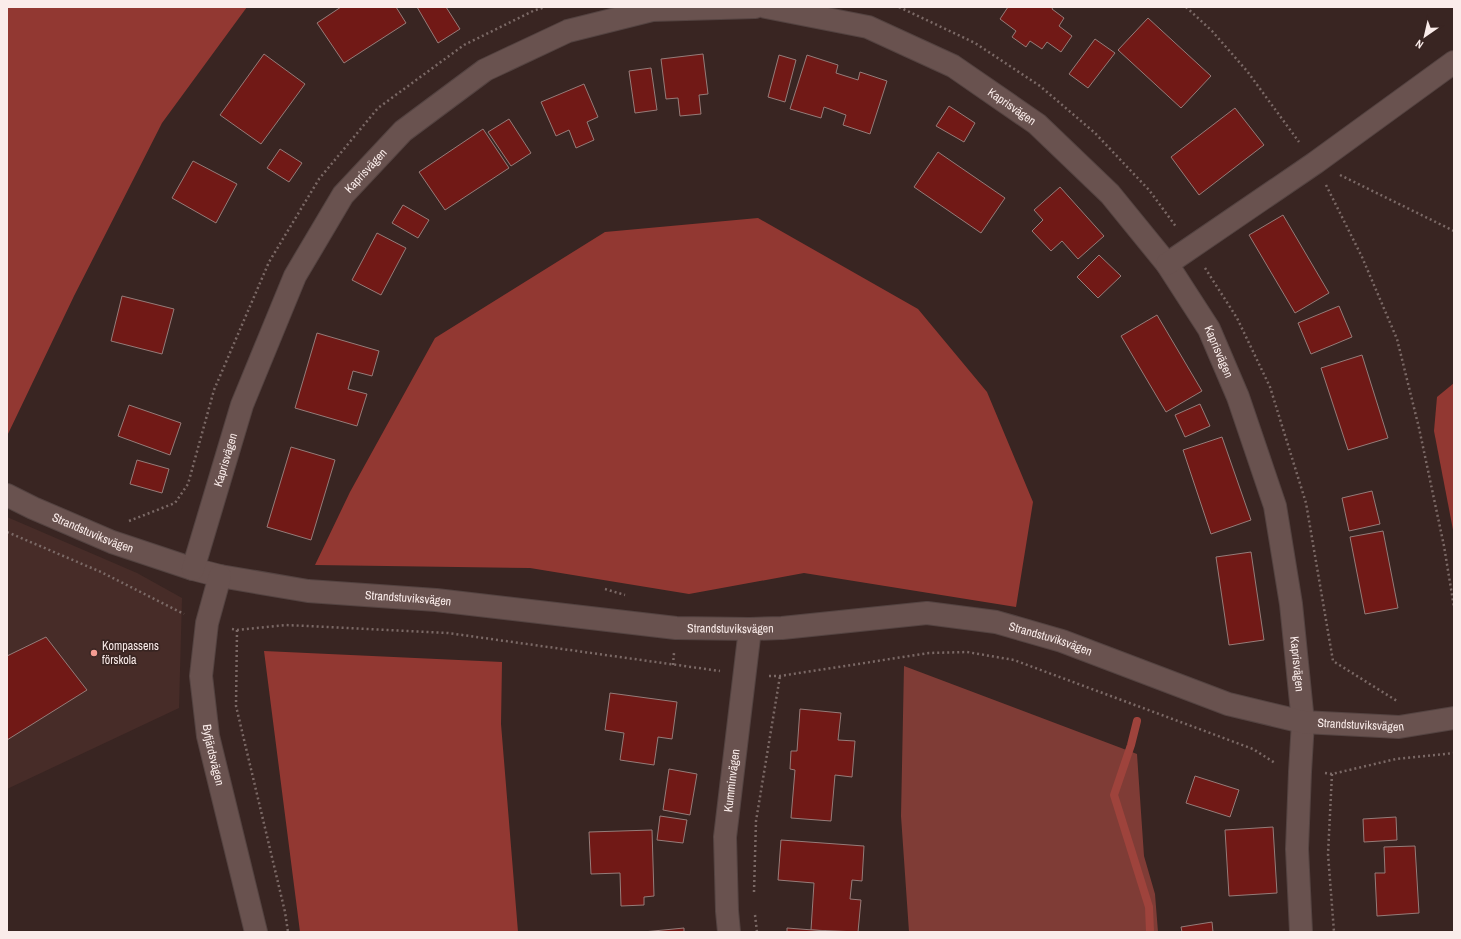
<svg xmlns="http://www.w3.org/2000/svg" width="1461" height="939" font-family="'Archivo Narrow',sans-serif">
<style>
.built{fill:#472c28}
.green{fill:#7f3c36}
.forest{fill:#923832}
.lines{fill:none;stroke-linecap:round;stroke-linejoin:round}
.stream{stroke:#9e433c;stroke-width:8}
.building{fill:#711916;stroke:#957c79}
.minor-casing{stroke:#544341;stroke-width:24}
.path{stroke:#7b6966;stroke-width:2.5;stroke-dasharray:2 3;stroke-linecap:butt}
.minor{stroke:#69524f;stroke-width:22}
.poi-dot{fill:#f59c92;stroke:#392522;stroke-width:1.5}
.labels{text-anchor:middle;stroke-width:3.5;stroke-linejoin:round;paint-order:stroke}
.street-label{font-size:12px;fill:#faecea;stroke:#392522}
.poi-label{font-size:12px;fill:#faecea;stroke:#392522;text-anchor:start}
</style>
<rect width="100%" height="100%" fill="#392522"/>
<path class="built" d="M 7,517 L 137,573 L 182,598 L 179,708 L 7,789 Z"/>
<path class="green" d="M 904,666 L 1137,754 L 1144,856 L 1155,894 L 1158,932 L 909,932 L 901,816 Z"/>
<g class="forest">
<path d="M 7,7 L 247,7 L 162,123 L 74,296 L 7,436 Z"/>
<path d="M 758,218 L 918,309 L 987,392 L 1033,502 L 1016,607 L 804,573 L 689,594 L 530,568 L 315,565 L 350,492 L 435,338 L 605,232 Z"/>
<path d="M 1454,383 L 1454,535 L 1434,431 L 1437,397 Z"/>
<path d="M 264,651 L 502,662 L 501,724 L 518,932 L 300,932 Z"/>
</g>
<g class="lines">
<path class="stream" d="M 1137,721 L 1131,745 L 1114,795 L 1149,907 L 1150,932"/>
</g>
<g class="building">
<path d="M 341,7 L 396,7 L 406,23 L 344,63 L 317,23 Z"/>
<path d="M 417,7 L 446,7 L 460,29 L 438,43 Z"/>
<path d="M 1008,7 L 1053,7 L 1052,9 L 1064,18 L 1059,26 L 1072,36 L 1061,52 L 1047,42 L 1042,49 L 1030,41 L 1026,47 L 1012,37 L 1016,31 L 1000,19 Z"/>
<path d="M 1148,18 L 1211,76 L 1181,108 L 1118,50 Z"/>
<path d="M 1095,39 L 1115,53 L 1088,88 L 1069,74 Z"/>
<path d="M 264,54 L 305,84 L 261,144 L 220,115 Z"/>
<path d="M 703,54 L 708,94 L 699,95 L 701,114 L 680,116 L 678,98 L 666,99 L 661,59 Z"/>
<path d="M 779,55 L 796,60 L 785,102 L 768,97 Z"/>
<path d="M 807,55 L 838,65 L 836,73 L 858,80 L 860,72 L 887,81 L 870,134 L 843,125 L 846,115 L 824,107 L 821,118 L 790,109 Z"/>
<path d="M 651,68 L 657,110 L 635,113 L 629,71 Z"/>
<path d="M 584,84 L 598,117 L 587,122 L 594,140 L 576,148 L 569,130 L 556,136 L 541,102 Z"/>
<path d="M 949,106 L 975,123 L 964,142 L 936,126 Z"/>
<path d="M 1235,108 L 1264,145 L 1199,195 L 1171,157 Z"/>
<path d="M 509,119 L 531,153 L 511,166 L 488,132 Z"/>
<path d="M 483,129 L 509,168 L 445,210 L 419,172 Z"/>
<path d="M 280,149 L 302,163 L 289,182 L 267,168 Z"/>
<path d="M 938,152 L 1005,198 L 981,233 L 914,187 Z"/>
<path d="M 193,161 L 237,184 L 216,223 L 172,198 Z"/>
<path d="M 1060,187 L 1104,236 L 1078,259 L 1062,241 L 1051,251 L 1032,231 L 1043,220 L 1034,210 Z"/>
<path d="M 403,205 L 429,220 L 418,238 L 392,223 Z"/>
<path d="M 1283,215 L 1329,293 L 1295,313 L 1249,235 Z"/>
<path d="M 377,233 L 406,248 L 381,295 L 352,280 Z"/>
<path d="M 1099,255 L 1121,276 L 1098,298 L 1077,277 Z"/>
<path d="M 122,296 L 174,309 L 162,354 L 111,341 Z"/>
<path d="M 1339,306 L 1352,337 L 1311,354 L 1298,323 Z"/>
<path d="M 1157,315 L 1202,391 L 1166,412 L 1121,336 Z"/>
<path d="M 317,333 L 379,351 L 372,376 L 353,371 L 348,389 L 367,394 L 357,426 L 295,408 Z"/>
<path d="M 1362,355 L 1388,438 L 1348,450 L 1321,368 Z"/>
<path d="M 1200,404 L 1210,426 L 1185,437 L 1175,415 Z"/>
<path d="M 129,405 L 181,423 L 170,455 L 118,436 Z"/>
<path d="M 1222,437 L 1251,520 L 1211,534 L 1183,450 Z"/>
<path d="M 291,447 L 335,460 L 311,540 L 267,527 Z"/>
<path d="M 137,460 L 169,469 L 162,493 L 130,484 Z"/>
<path d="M 1372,491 L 1380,524 L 1349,531 L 1342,498 Z"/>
<path d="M 1383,531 L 1398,608 L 1365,614 L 1350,537 Z"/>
<path d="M 1251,552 L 1264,640 L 1229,645 L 1216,557 Z"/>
<path d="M 46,637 L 87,690 L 7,740 L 7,656 Z"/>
<path d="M 610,693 L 677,702 L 672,739 L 658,737 L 654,765 L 620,760 L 624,733 L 605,730 Z"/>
<path d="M 800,709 L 841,713 L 838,740 L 855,741 L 852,777 L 835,775 L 831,821 L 791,818 L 795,770 L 790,769 L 791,751 L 797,751 Z"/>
<path d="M 669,769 L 697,774 L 690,815 L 663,810 Z"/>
<path d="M 1195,776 L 1239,790 L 1230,817 L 1186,803 Z"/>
<path d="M 660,816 L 687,820 L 683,843 L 657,840 Z"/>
<path d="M 1396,817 L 1397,840 L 1364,842 L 1363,819 Z"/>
<path d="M 1273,827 L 1277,893 L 1229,896 L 1225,830 Z"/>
<path d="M 652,830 L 654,896 L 644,897 L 644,905 L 621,906 L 620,873 L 591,874 L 589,832 Z"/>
<path d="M 781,840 L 864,846 L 862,881 L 852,880 L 850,899 L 861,900 L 858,932 L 811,930 L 814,883 L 778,880 Z"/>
<path d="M 1415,846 L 1419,913 L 1377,916 L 1375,873 L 1385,873 L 1384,847 Z"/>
<path d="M 1212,922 L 1213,932 L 1182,932 L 1181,927 Z"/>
<path d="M 684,928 L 684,932 L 643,932 Z"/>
<path d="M 787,928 L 826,931 L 825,932 L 787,932 Z"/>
</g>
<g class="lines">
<g class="minor-casing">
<g id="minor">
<path id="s1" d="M 766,7 L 868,27 L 953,66 L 1037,124 L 1110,194 L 1167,264 L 1209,329 L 1238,397 L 1275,506 L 1291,604 L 1303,722 L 1300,772 L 1297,849 L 1301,932"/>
<path d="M 1167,264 L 1315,163 L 1454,62"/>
<path id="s2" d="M 7,495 L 33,508 L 112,542 L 193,569 L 220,576 L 308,591 L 436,600 L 676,628 L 750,629 L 782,628 L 927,613 L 996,622 L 1062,641 L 1228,704 L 1303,722 L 1399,727 L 1454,718"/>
<path id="s3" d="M 193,569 L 242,405 L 295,276 L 343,195 L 403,131 L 485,70 L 568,31 L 652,10 L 755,7"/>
<path id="s4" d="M 220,576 L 207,623 L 201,676 L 208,736 L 256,932"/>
<path id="s5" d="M 729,932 L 727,911 L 725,837 L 750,629"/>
</g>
</g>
<g class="path">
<path d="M 899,7 L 975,43 L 1040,86 L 1095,133 L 1149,190 L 1177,228"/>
<path d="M 1186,7 L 1212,31 L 1247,71 L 1299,142"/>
<path d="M 1340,175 L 1454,231"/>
<path d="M 1326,185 L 1362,257 L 1397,339 L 1419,428 L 1444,546 L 1454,607"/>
<path d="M 1205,268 L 1237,318 L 1270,387 L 1306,503 L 1333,661 L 1397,701"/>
<path d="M 129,521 L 175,503 L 188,484 L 214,390 L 269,262 L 319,179 L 378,108 L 464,45 L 533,11 L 545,7"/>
<path d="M 7,532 L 101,572 L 184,614"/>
<path d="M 605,589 L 625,595"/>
<path d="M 232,629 L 237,630 L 286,625 L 448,633 L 720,671"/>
<path d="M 237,630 L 236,706 L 285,912 L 288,932"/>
<path d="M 673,665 L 674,653"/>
<path d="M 769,676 L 780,676 L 929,653 L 967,652 L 1014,660 L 1253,749 L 1275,763"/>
<path d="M 1325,773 L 1332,774 L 1396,759 L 1454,753"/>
<path d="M 1332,774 L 1328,854 L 1334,932"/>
<path d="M 754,892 L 756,821 L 780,676"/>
<path d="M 755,915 L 757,932"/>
</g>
<use href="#minor" class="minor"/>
</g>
<circle class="poi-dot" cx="94" cy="653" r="4"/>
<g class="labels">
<g class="street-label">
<text dy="4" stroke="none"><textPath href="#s1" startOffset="269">Kaprisvägen</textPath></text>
<text dy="4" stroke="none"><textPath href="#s3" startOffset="438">Kaprisvägen</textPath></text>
<text dy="4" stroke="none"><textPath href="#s1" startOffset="593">Kaprisvägen</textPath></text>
<text dy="4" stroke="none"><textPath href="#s3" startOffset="114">Kaprisvägen</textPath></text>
<text dy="4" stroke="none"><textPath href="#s2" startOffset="94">Strandstuviksvägen</textPath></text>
<text dy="4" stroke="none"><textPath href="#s2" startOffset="418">Strandstuviksvägen</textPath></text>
<text dy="4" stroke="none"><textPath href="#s2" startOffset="742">Strandstuviksvägen</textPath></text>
<text dy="4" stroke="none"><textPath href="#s2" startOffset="1066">Strandstuviksvägen</textPath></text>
<text dy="4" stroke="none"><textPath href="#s1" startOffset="917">Kaprisvägen</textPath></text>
<text dy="4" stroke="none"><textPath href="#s2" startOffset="1390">Strandstuviksvägen</textPath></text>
<text dy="4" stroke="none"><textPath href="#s4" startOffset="182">Byfjärdsvägen</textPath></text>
<text dy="4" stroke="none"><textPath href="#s5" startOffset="152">Kumminvägen</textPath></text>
</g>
<g class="poi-label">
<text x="102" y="650">Kompassens<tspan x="102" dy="14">förskola</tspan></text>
</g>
</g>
<rect width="1461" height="939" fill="none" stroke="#faecea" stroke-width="16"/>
<g transform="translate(1425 36) rotate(214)" stroke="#392522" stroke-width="3" paint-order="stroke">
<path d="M0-3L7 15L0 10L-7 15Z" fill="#faecea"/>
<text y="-6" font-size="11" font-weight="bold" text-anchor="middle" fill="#faecea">N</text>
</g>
</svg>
